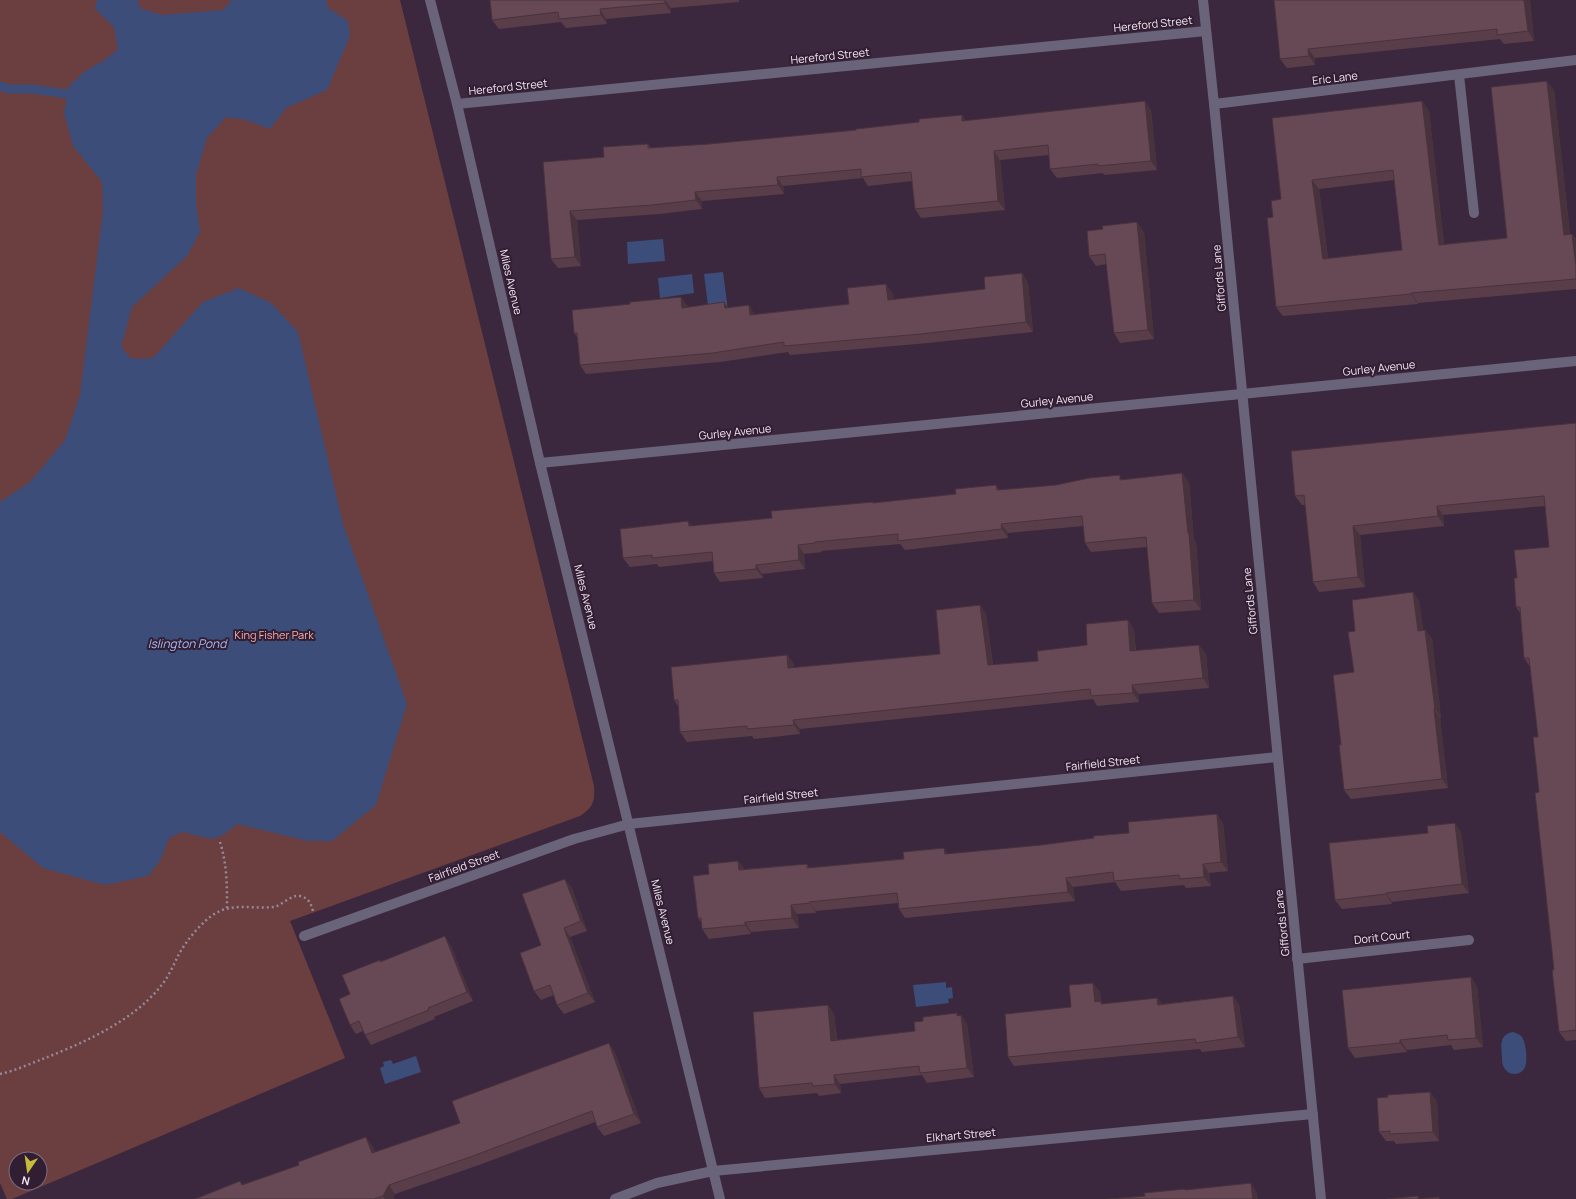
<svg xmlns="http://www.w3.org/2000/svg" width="1576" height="1199" font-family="Manrope,sans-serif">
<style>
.green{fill:#6b3f3f;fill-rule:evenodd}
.water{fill:#3c4d79}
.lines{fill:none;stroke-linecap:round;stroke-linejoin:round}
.stream{stroke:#3c4d79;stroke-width:9}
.path{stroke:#988799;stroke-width:2.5;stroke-dasharray:2 3;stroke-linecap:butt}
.minor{stroke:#69647a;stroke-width:10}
.tertiary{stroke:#69647a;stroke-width:10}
.wall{fill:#593e49;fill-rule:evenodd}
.shaded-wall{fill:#48323c}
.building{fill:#674855;stroke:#48323c;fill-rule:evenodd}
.labels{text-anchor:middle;stroke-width:4;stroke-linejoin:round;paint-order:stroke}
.street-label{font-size:11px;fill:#f2e5f3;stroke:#311e33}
.park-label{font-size:11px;fill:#f8afaf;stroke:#311e33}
.water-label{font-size:12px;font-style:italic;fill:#a6bef7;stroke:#311e33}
</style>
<rect width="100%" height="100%" fill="#3c283e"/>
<path class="green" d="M 0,0 L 400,0 L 594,786 C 595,802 593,807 580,816 L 290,921 L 345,1058 L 12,1199 L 7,1199 L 0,1183 ZM 16,1159 L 40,1159 L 40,1183 L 16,1183 Z"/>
<g class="water">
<path d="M 97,0 L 138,0 L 140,8 L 162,15 L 223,10 L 232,0 L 327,0 L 327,7 L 348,21 L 350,36 L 327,90 L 286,108 L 270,129 L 246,120 L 226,117 L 207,138 L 196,175 L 196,201 L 200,232 L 187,256 L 132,307 L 121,347 L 132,359 L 153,358 L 203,302 L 239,288 L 271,303 L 298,332 L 343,524 L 407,704 L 376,805 L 332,841 L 308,841 L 237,824 L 225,834 L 212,839 L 182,832 L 169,838 L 160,861 L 148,876 L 105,885 L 43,868 L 0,832 L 0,502 L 30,482 L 65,440 L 80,395 L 103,210 L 102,182 L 73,146 L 64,113 L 69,86 L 84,72 L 106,59 L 118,49 L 114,27 L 95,9 Z"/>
<path d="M 663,239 L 665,261 L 628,264 L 627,242 Z"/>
<path d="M 723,272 L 728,311 L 709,313 L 704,274 Z"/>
<path d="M 692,274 L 694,293 L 660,298 L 658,278 Z"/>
<path d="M 946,982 L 946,988 L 952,987 L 953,998 L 948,999 L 949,1003 L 916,1007 L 913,985 Z"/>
<path d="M 1513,1032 C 1516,1033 1519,1034 1521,1036 C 1526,1041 1528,1060 1525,1067 C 1522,1075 1510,1077 1505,1069 C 1502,1065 1502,1061 1502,1057 C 1501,1046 1499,1034 1513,1032 Z"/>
<path d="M 416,1056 L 421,1072 L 385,1084 L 380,1068 L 384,1066 L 383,1062 L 391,1060 L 393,1064 Z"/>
</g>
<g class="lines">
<path class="stream" d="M 0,86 L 8,89 L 32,89 L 67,94"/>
<g class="path">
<path d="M 220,842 C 227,864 227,885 227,908"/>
<path d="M 0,1074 C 14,1071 27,1065 40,1060 C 81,1044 132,1022 160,987 C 168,978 173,966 178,956 C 185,942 203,920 216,913 C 233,903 254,909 273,907 C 282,906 291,894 300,896 C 309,898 311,904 313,911"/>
</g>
<g class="minor">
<path d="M 430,0 L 457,104 L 540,463 L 720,1199"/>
<path d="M 1459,75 L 1474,213"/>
<path d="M 457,104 L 1206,31"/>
<path d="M 1214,104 L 1576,60"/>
<path d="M 540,463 L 1576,361"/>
<path d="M 304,936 L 574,839 L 629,824 L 1277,757"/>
<path d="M 1297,959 L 1469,940"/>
<path d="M 615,1199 L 657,1183 L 713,1171 L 1313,1114"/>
</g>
<path class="tertiary" d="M 1203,0 L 1214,104 L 1321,1199"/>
</g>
<g class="wall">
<path d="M 490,0 L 739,0 L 739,2 L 671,8 L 671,13 L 606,19 L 607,24 L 566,28 L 561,22 L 499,29 L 492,20 Z"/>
<path d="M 1274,0 L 1530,0 L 1534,41 L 1504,44 L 1500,39 L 1315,58 L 1315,65 L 1287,68 L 1280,59 Z"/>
<path d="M 1554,90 L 1570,234 L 1572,234 L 1576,239 L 1576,289 L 1418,303 L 1418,304 L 1283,316 L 1276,307 L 1273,217 L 1281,199 L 1422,101 L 1429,111 L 1444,244 L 1507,238 ZM 1394,180 L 1402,250 L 1328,258 L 1319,189 Z"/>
<path d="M 1151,110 L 1157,170 L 1104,175 L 1103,173 L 1057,178 L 1050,169 L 1049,155 L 1000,160 L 1005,210 L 921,218 L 915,209 L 912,181 L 868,186 L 863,178 L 783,186 L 784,194 L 702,201 L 702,209 L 659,214 L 577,220 L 581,266 L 558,268 L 551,259 L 543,162 L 604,157 L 648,144 L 651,148 L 709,144 L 856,130 L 919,122 L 962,115 L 966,121 Z"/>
<path d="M 1144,232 L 1154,339 L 1120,343 L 1114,333 L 1106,264 L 1096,266 L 1089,256 Z"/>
<path d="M 1022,273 L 1028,283 L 1033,332 L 928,343 L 790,355 L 788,352 L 720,362 L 586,374 L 580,365 L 577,337 L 574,333 L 630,304 L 681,297 L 688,307 L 724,302 L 728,308 L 755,314 L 849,304 L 893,294 L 893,300 L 985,289 Z"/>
<path d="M 1576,423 L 1576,1040 L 1566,1041 L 1559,1032 L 1539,792 L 1538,737 L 1530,667 L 1524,658 L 1520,613 L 1516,607 L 1517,578 L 1549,547 L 1545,506 L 1443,515 L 1444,526 L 1360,535 L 1365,587 L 1319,592 L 1313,582 L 1305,505 L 1302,505 L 1295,496 Z"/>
<path d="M 1122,479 L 1189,482 L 1194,540 L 1196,542 L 1201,610 L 1159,613 L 1152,603 L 1147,547 L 1091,552 L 1085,543 L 1083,526 L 1008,533 L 1008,538 L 905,550 L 900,544 L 821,551 L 822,552 L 804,554 L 805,569 L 762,574 L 763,578 L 720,582 L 714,573 L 713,561 L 659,567 L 657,564 L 630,567 L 623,558 L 688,521 L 692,526 L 772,518 L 873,502 L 874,503 L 956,494 L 996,485 L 1000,490 Z"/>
<path d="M 1413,592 L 1419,601 L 1423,630 L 1425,630 L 1432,639 L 1441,718 L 1440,718 L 1448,788 L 1351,799 L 1344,790 L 1354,672 L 1355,631 Z"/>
<path d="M 980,605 L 986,614 L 993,665 L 1038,661 L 1087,645 L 1128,620 L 1134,630 L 1136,651 L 1199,645 L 1206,654 L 1209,688 L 1139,694 L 1139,702 L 1097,706 L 1093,699 L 800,729 L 800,734 L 754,739 L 752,736 L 687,742 L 680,732 L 678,706 L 674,700 L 787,655 L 794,664 L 794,668 L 940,654 Z"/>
<path d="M 1223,823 L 1228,871 L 1209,873 L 1211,886 L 1186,888 L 1184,885 L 1121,891 L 1115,882 L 1073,887 L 1075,901 L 905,918 L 899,909 L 898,903 L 816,911 L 816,913 L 797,914 L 799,928 L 751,932 L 751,934 L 709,939 L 702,929 L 701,922 L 698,918 L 738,861 L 744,869 L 807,864 L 809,868 L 1041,845 L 1094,838 L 1129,833 Z"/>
<path d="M 1461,832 L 1469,893 L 1392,902 L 1392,904 L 1342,909 L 1335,900 Z"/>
<path d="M 572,888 L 587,931 L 570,937 L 595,1002 L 564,1014 L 557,1005 L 554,995 L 541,1000 L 534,991 L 541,945 Z"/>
<path d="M 451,946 L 473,1001 L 434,1017 L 435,1019 L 371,1045 L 365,1035 L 363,1031 L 356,1034 L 350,1025 L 350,994 L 380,960 L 381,961 Z"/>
<path d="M 1093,983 L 1100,992 L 1101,1001 L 1102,1004 L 1157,998 L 1162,1004 L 1233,996 L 1239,1005 L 1245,1047 L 1202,1052 L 1200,1049 L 1014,1066 L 1008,1057 L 1071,1007 Z"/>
<path d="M 1477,986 L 1483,1047 L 1454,1050 L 1451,1045 L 1407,1050 L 1407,1052 L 1355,1058 L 1348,1048 Z"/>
<path d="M 828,1005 L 834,1014 L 837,1040 L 915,1031 L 923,1021 L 961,1015 L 967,1024 L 974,1077 L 927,1083 L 922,1075 L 840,1084 L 841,1093 L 819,1096 L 817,1093 L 765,1098 L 759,1088 Z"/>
<path d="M 609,1043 L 615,1053 L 641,1123 L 604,1136 L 597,1127 L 595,1122 L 479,1165 L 395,1194 L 393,1199 L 195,1199 L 240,1181 L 243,1185 L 373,1147 L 375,1153 L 460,1123 Z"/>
<path d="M 1430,1092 L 1437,1102 L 1439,1141 L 1396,1144 L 1394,1141 L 1386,1141 L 1379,1132 L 1388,1097 Z"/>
</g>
<g class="shaded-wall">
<path d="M 665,0 L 671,8 L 671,13 L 665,3 Z"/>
<path d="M 1524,0 L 1530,0 L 1534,41 L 1528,31 Z"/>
<path d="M 600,9 L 606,19 L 607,24 L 601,15 Z"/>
<path d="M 1308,49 L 1315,58 L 1315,65 L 1309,56 Z"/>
<path d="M 1547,81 L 1554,90 L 1571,244 L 1564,235 Z"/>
<path d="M 1145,101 L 1151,110 L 1157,170 L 1151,161 Z"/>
<path d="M 1422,101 L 1429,111 L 1445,254 L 1439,245 Z"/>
<path d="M 962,115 L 968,124 L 962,121 Z"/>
<path d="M 994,151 L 1000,160 L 1005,210 L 998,201 Z"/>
<path d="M 777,177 L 783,186 L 784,194 L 778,185 Z"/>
<path d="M 1312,180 L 1319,189 L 1329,268 L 1323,259 Z"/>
<path d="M 695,192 L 702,201 L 702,209 L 696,200 Z"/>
<path d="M 570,211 L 577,220 L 581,266 L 575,257 Z"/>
<path d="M 1137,222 L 1144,232 L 1154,339 L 1148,330 Z"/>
<path d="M 1572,234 L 1576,239 L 1576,266 Z"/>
<path d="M 1022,273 L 1028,283 L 1033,332 L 1026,322 Z"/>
<path d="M 886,284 L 893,294 L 894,310 L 888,300 Z"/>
<path d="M 1411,293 L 1418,303 L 1418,304 L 1411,294 Z"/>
<path d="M 681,297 L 688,306 L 689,317 L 682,308 Z"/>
<path d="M 724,302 L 730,311 L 725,308 Z"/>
<path d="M 749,305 L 755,315 L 750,315 Z"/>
<path d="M 1182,473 L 1189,482 L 1194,540 L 1196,542 L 1201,610 L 1194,600 Z"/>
<path d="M 996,485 L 1003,494 L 997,490 Z"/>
<path d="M 1437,506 L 1443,515 L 1444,526 L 1438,516 Z"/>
<path d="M 688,521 L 695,530 L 689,526 Z"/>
<path d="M 1001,524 L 1008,533 L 1008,538 L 1002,529 Z"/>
<path d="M 1353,526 L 1360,535 L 1365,587 L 1358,577 Z"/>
<path d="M 798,545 L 804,554 L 805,569 L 799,560 Z"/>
<path d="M 756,565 L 762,574 L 763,578 L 756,569 Z"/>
<path d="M 1413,592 L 1419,601 L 1424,640 L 1418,631 Z"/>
<path d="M 980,605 L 986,614 L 994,675 L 988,665 Z"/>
<path d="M 1128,620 L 1134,630 L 1136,660 L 1130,651 Z"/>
<path d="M 1425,630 L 1432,639 L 1441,718 L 1435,709 Z"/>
<path d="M 1199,645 L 1206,654 L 1209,688 L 1203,678 Z"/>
<path d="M 787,655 L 794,664 L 795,678 L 788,668 Z"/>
<path d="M 1132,685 L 1139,694 L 1139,702 L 1133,693 Z"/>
<path d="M 1434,709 L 1440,718 L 1448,788 L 1442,779 Z"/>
<path d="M 793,720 L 800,729 L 800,734 L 794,725 Z"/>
<path d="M 1217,814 L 1223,823 L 1228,871 L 1221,862 Z"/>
<path d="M 1455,823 L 1461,832 L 1469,893 L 1462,884 Z"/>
<path d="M 944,848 L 951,858 L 945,854 Z"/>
<path d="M 738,861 L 744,870 L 739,870 Z"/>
<path d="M 1203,864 L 1209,873 L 1211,886 L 1204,877 Z"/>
<path d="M 1066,878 L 1073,887 L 1075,901 L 1068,892 Z"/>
<path d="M 565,879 L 572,888 L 587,931 L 581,921 Z"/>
<path d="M 1386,893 L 1392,902 L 1392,904 L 1386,894 Z"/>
<path d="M 809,902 L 816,911 L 816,913 L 810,903 Z"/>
<path d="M 791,905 L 797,914 L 799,928 L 792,918 Z"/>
<path d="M 745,922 L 751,932 L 751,934 L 745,925 Z"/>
<path d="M 564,928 L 570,937 L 595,1002 L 588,993 Z"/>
<path d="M 445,936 L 451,946 L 473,1001 L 467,992 Z"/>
<path d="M 1471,977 L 1477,986 L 1483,1047 L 1476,1038 Z"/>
<path d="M 1093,983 L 1100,992 L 1101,1001 L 1107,1011 L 1095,1002 Z"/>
<path d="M 1233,996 L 1239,1005 L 1245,1047 L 1238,1037 Z"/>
<path d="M 1157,998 L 1164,1007 L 1158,1005 Z"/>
<path d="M 828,1005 L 834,1014 L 837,1050 L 831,1041 Z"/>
<path d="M 957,1013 L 961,1019 L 961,1015 L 967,1024 L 974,1077 L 967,1068 Z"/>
<path d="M 1400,1040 L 1407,1050 L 1407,1052 L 1400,1043 Z"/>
<path d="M 609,1043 L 615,1053 L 641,1123 L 634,1114 Z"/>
<path d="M 834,1075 L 840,1084 L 841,1093 L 835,1084 Z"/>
<path d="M 1430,1092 L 1437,1102 L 1439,1141 L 1433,1132 Z"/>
<path d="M 366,1137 L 373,1147 L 379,1163 L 372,1153 Z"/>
<path d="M 1251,1183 L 1257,1193 L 1258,1199 L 1253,1199 Z"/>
<path d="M 389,1185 L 395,1194 L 393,1199 L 385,1199 L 383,1196 Z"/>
</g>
<g class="building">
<path d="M 490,0 L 665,0 L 665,3 L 600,9 L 601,15 L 559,19 L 558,12 L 492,20 Z"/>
<path d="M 1274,0 L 1524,0 L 1528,31 L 1497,35 L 1497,29 L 1308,49 L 1309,56 L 1280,59 Z"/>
<path d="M 1547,81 L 1564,235 L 1572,234 L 1576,266 L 1576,279 L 1411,293 L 1411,294 L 1276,307 L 1267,218 L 1273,217 L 1271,201 L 1281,199 L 1272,118 L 1422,101 L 1439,245 L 1507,238 L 1491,87 ZM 1393,170 L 1402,250 L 1323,259 L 1312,180 Z"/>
<path d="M 1145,101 L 1151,161 L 1098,166 L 1098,164 L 1050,169 L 1048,145 L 994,151 L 998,201 L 915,209 L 911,172 L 861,177 L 861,169 L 777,177 L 778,185 L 695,192 L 696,200 L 652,205 L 570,211 L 575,257 L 551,259 L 543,162 L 604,157 L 603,147 L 648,144 L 648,148 L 709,144 L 856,130 L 856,129 L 919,122 L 919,119 L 962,115 L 962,121 Z"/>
<path d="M 1137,222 L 1148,330 L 1114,333 L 1105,254 L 1089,256 L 1087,231 L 1103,229 L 1102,226 Z"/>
<path d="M 1022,273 L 1026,322 L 921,334 L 784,346 L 784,342 L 713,353 L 580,365 L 577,333 L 574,333 L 572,310 L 630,304 L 630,302 L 681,297 L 682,308 L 724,302 L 725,308 L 749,305 L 750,315 L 849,304 L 847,288 L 886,284 L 888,300 L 985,289 L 984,277 Z"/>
<path d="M 1576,423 L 1576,1030 L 1559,1032 L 1552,970 L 1554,970 L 1535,793 L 1539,792 L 1533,737 L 1538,737 L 1529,658 L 1524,658 L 1520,607 L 1516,607 L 1514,578 L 1517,578 L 1514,550 L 1549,547 L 1544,496 L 1437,506 L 1438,516 L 1353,526 L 1358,577 L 1313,582 L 1304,495 L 1295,496 L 1291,451 Z"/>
<path d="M 1182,473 L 1188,533 L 1189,533 L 1194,600 L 1152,603 L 1146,537 L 1085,543 L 1082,516 L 1001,524 L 1002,529 L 898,541 L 898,534 L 815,542 L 815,543 L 798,545 L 799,560 L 756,565 L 756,569 L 714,573 L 712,552 L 652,558 L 652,555 L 623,558 L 620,529 L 688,521 L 689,526 L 772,518 L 771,511 L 873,502 L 873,503 L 956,494 L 955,489 L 996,485 L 997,490 L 1056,485 L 1089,478 L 1120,475 L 1120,480 Z"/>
<path d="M 1413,592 L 1418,631 L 1425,630 L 1435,709 L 1434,709 L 1442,779 L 1344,790 L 1339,745 L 1341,745 L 1333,675 L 1354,672 L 1348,632 L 1355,631 L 1352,600 Z"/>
<path d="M 980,605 L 988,665 L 1038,661 L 1037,651 L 1087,645 L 1086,624 L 1128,620 L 1130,651 L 1199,645 L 1203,678 L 1132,685 L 1133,693 L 1091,696 L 1090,689 L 793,720 L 794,725 L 747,729 L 747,726 L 680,732 L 678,700 L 674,700 L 671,667 L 787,655 L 788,668 L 940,654 L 936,610 Z"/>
<path d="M 1217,814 L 1221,862 L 1203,864 L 1204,877 L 1180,879 L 1179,875 L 1114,881 L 1113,872 L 1066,878 L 1068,892 L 899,909 L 897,893 L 809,902 L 810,903 L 791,905 L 792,918 L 745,922 L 745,925 L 702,929 L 701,918 L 698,918 L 693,876 L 709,874 L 708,864 L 738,861 L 739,870 L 807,864 L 807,868 L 904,859 L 903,852 L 944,848 L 945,854 L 1041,845 L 1094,838 L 1093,836 L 1129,833 L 1128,822 Z"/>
<path d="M 1455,823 L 1462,884 L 1386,893 L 1386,894 L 1335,900 L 1329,843 L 1428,833 L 1427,826 Z"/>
<path d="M 565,879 L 581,921 L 564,928 L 588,993 L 557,1005 L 550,985 L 534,991 L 520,953 L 541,945 L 522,894 Z"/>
<path d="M 445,936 L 467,992 L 428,1008 L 429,1010 L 365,1035 L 359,1021 L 350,1025 L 339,999 L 350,994 L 342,975 L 380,960 L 380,962 Z"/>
<path d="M 1471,977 L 1476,1038 L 1448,1040 L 1447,1035 L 1400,1040 L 1400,1043 L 1348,1048 L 1342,990 Z"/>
<path d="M 1093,983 L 1095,1002 L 1101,1001 L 1101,1004 L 1157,998 L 1158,1005 L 1233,996 L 1238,1037 L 1196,1043 L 1195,1039 L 1008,1057 L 1005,1014 L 1071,1007 L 1069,985 Z"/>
<path d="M 828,1005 L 831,1041 L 915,1031 L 914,1022 L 923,1021 L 923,1017 L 957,1013 L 957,1016 L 961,1015 L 967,1068 L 920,1073 L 919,1066 L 834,1075 L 835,1084 L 813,1086 L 812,1083 L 759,1088 L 753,1012 Z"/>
<path d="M 609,1043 L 634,1114 L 597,1127 L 592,1111 L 473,1156 L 389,1185 L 383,1196 L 374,1199 L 195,1199 L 240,1181 L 242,1185 L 299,1165 L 298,1162 L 366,1137 L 372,1153 L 460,1123 L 452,1101 Z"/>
<path d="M 1430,1092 L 1433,1132 L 1390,1134 L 1390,1131 L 1379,1132 L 1377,1098 L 1388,1097 L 1387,1095 Z"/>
<path d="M 1251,1183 L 1253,1199 L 1108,1199 L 1145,1196 L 1144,1193 L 1185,1189 L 1185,1190 Z"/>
<path d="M 1418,1196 L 1418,1199 L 1439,1197 L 1439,1199 L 1387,1199 Z"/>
</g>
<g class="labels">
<g class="street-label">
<text transform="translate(1153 24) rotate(-6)" y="4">Hereford Street</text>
<text transform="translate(830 56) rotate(-6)" y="4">Hereford Street</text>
<text transform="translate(1335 78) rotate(-7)" y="4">Eric Lane</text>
<text transform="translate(508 87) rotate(-6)" y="4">Hereford Street</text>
<text transform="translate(1219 278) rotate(-95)" y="4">Giffords Lane</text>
<text transform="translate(511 282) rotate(77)" y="4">Miles Avenue</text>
<text transform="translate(1379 368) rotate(-6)" y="4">Gurley Avenue</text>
<text transform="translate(1057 400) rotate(-6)" y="4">Gurley Avenue</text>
<text transform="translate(735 432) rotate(-6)" y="4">Gurley Avenue</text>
<text transform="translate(586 597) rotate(76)" y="4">Miles Avenue</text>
<text transform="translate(1250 601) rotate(-96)" y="4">Giffords Lane</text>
<text transform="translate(1103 763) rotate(-6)" y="4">Fairfield Street</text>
<text transform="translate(781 796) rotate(-6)" y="4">Fairfield Street</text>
<text transform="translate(464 866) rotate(-20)" y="4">Fairfield Street</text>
<text transform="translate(663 912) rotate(76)" y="4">Miles Avenue</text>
<text transform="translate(1282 923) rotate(-96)" y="4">Giffords Lane</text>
<text transform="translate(1382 937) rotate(-6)" y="4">Dorit Court</text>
<text transform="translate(961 1135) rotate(-5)" y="4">Elkhart Street</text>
</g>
<g class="park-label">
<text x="274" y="639">King Fisher Park</text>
</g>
<g class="water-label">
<text x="187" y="648">Islington Pond</text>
</g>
</g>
<g transform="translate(28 1171) rotate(193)"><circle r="19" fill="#311e33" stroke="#7e6e80"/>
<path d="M0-3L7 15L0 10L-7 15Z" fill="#c7bb3c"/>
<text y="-6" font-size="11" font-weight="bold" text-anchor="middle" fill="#f2e5f3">N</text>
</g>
</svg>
